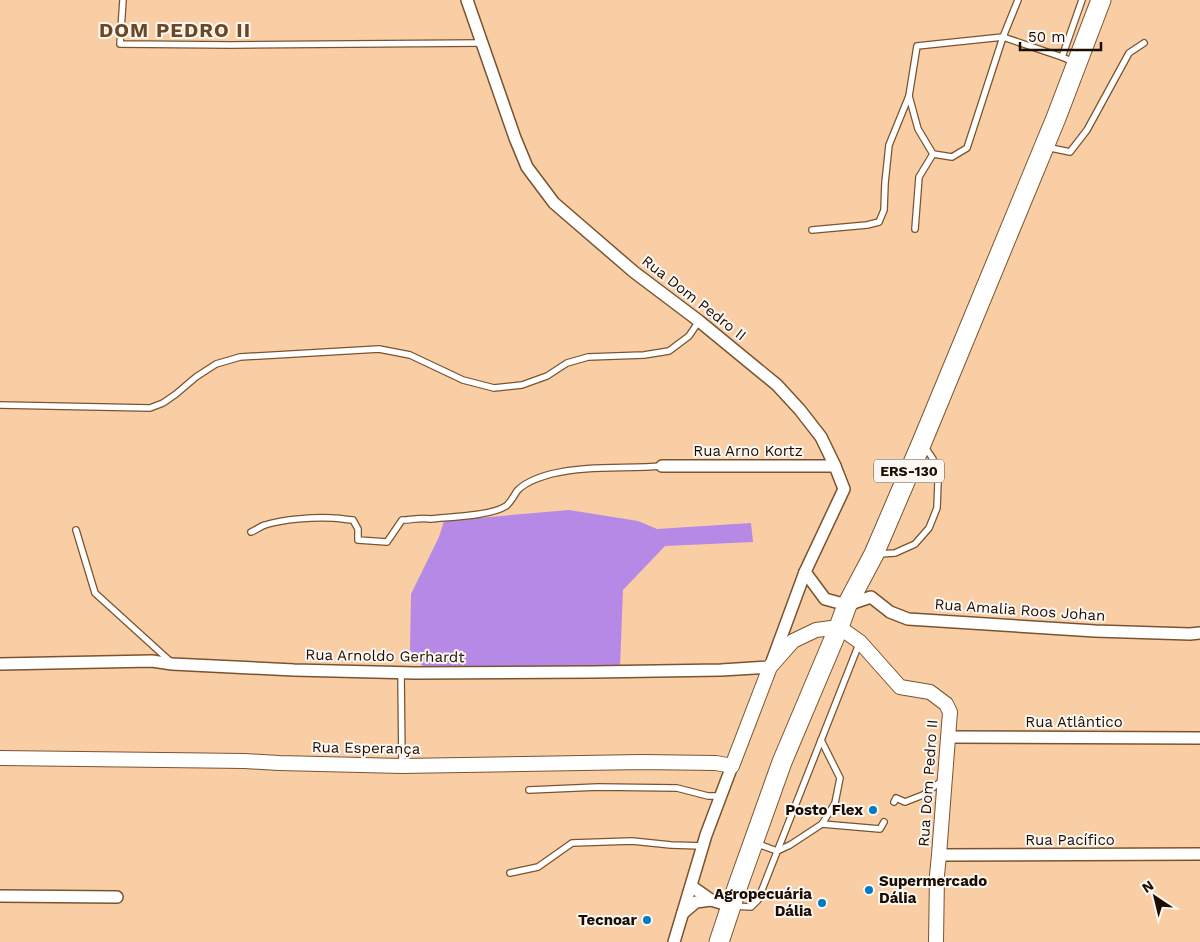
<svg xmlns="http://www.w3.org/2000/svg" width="1200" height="942" font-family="'Work Sans',sans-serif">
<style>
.forest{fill:#b689e6}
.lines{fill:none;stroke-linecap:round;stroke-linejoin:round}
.service-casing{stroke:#79542f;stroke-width:8}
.minor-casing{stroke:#79542f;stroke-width:14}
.tertiary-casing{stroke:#79542f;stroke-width:16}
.primary-casing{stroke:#79542f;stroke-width:21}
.service{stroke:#fff;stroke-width:5.5}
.minor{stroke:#fff;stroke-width:11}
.tertiary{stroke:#fff;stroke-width:14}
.primary{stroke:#fff;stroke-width:19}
.poi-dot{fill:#007cc5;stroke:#fcf7f3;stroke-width:2}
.labels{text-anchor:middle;stroke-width:4;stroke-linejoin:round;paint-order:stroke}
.shield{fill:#fcf7f3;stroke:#5e534a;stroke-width:1}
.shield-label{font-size:14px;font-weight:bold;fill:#1b0d01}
.street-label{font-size:15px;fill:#1b0d01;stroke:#fcf7f3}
.poi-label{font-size:15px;font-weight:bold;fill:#1b0d01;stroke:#fcf7f3;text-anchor:end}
.district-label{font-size:20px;font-weight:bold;letter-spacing:1px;fill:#6c4822;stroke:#fcf7f3}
</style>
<rect width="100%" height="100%" fill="#f9cea5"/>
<path class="forest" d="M 569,510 L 638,521 L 657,529 L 751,523 L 753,542 L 665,546 L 623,590 L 620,667 L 424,668 L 410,650 L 411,594 L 439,537 L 444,521 Z"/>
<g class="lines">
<g class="service-casing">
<g id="service">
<path d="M 123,0 L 120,44 L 231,45 L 482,43"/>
<path d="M 1018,0 L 1003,37 L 967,148 L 952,157 L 933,154 L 918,129 L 909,96 L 917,46 L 1003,37 L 1062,57"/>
<path d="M 1074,62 L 1062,57 L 1082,0"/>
<path d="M 1046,147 L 1070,152 L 1087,130 L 1129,53 L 1144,43"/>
<path d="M 915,229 L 919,177 L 933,154"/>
<path d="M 812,230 L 867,225 L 879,222 L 884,210 L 885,183 L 889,145 L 909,96"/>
<path d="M 0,405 L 150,408 L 163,403 L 176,394 L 196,377 L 216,364 L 240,357 L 379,349 L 410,355 L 463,380 L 494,388 L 522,385 L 547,376 L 567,363 L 588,357 L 644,355 L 669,351 L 689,336 L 699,321"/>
<path d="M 76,530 L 95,593 L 171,662"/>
<path d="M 251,532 C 256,530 261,526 265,525 C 284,519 314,517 333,518 C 340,518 346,520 353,520 L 358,529 L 358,540 L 387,542 L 402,520 C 412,520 421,517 431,519 C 449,517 491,516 506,506 C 510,503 514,496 517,491 C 525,482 540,477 551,474 C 587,465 625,469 662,466"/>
<path d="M 879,554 L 895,553 L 915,544 L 929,528 L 937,508 L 938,482 L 933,459 L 925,447"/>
<path d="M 401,672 L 402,765"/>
<path d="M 821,740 L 840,778 L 835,803 L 822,824"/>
<path d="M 529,790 L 598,787 L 677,788 L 708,796 L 720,796"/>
<path d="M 894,802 L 896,798 L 905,802 L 923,795 L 943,780"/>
<path d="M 755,843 L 777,851 L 790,845 L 822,824 L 880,829 L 884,822"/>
<path d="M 510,873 L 538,867 L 572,843 L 632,841 L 671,845 L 703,846"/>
<path d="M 733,906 L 751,907 L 758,900 L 859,644"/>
</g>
</g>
<g class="minor-casing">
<g id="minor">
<path d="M 662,466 L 835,466"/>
<path d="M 805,572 L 825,599 L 847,605 L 871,597 L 890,612 L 908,619 L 1095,631 L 1190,634 L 1200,633"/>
<path d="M 0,664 L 152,661 L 172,664 L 294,670 L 415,673 L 593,672 L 721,670 L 770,667 L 805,572 L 844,489 L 835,466 L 821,437 L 800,410 L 777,385 L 699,321 L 634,272 L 554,203 L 527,167 L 515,138 L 467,0"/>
<path d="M 949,737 L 1200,738"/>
<path d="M 939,855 L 1200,854"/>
<path d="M 691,886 L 711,900 L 731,906"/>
<path d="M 0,896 L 117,897"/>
<path d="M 683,913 L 696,902 L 711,900"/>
<path d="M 674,942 L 706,835 L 732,766"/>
</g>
</g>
<g class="tertiary-casing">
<path id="tertiary" d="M 0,758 L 245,761 L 279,763 L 402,766 L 642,762 L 716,763 L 732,766 L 770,667 L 793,641 L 816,630 L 839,627 L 860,642 L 900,687 L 930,692 L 946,704 L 950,712 L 939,855 L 937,875 L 936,942"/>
</g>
<g class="primary-casing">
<path id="primary" d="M 719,942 L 737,888 L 782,762 L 839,627 L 847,605 L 874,554 L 922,442 L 1056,118 L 1101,0"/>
</g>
<use href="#service" class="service"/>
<use href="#minor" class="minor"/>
<use href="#tertiary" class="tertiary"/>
<use href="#primary" class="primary"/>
</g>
<g class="poi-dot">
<circle cx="873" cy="810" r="5"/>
<circle cx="869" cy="890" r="5"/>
<circle cx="822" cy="903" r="5"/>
<circle cx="647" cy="920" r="5"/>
</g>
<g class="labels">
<rect class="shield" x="874" y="459.5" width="70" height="23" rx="4"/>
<g class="shield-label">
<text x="909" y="476">ERS-130</text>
</g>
<g class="street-label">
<text transform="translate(694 298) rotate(38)" y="5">Rua Dom Pedro II</text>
<text x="748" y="456">Rua Arno Kortz</text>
<text transform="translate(1020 610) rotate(4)" y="5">Rua Amalia Roos Johan</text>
<text transform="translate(385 656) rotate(1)" y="5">Rua Arnoldo Gerhardt</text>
<text x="1074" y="727">Rua Atlântico</text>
<text transform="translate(366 748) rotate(1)" y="5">Rua Esperança</text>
<text transform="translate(928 783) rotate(-86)" y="5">Rua Dom Pedro II</text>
<text x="1070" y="845">Rua Pacífico</text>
</g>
<g class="poi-label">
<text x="863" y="815">Posto Flex</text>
<text x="879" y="886" text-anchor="start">Supermercado<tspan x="879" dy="17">Dália</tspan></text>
<text x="812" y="899">Agropecuária<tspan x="812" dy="17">Dália</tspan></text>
<text x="637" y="925">Tecnoar</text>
</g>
<g class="district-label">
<text x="175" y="37">DOM PEDRO II</text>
</g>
</g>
<g transform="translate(1155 897) rotate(325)" stroke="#fcf7f3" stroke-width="4" paint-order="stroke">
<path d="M0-4L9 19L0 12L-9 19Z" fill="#1b0d01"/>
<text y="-8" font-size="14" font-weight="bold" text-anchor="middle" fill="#1b0d01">N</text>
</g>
<path d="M1020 42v8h81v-8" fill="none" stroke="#1b0d01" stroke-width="2.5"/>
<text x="1028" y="42" font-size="15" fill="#1b0d01" stroke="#fcf7f3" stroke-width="4" paint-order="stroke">50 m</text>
</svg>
